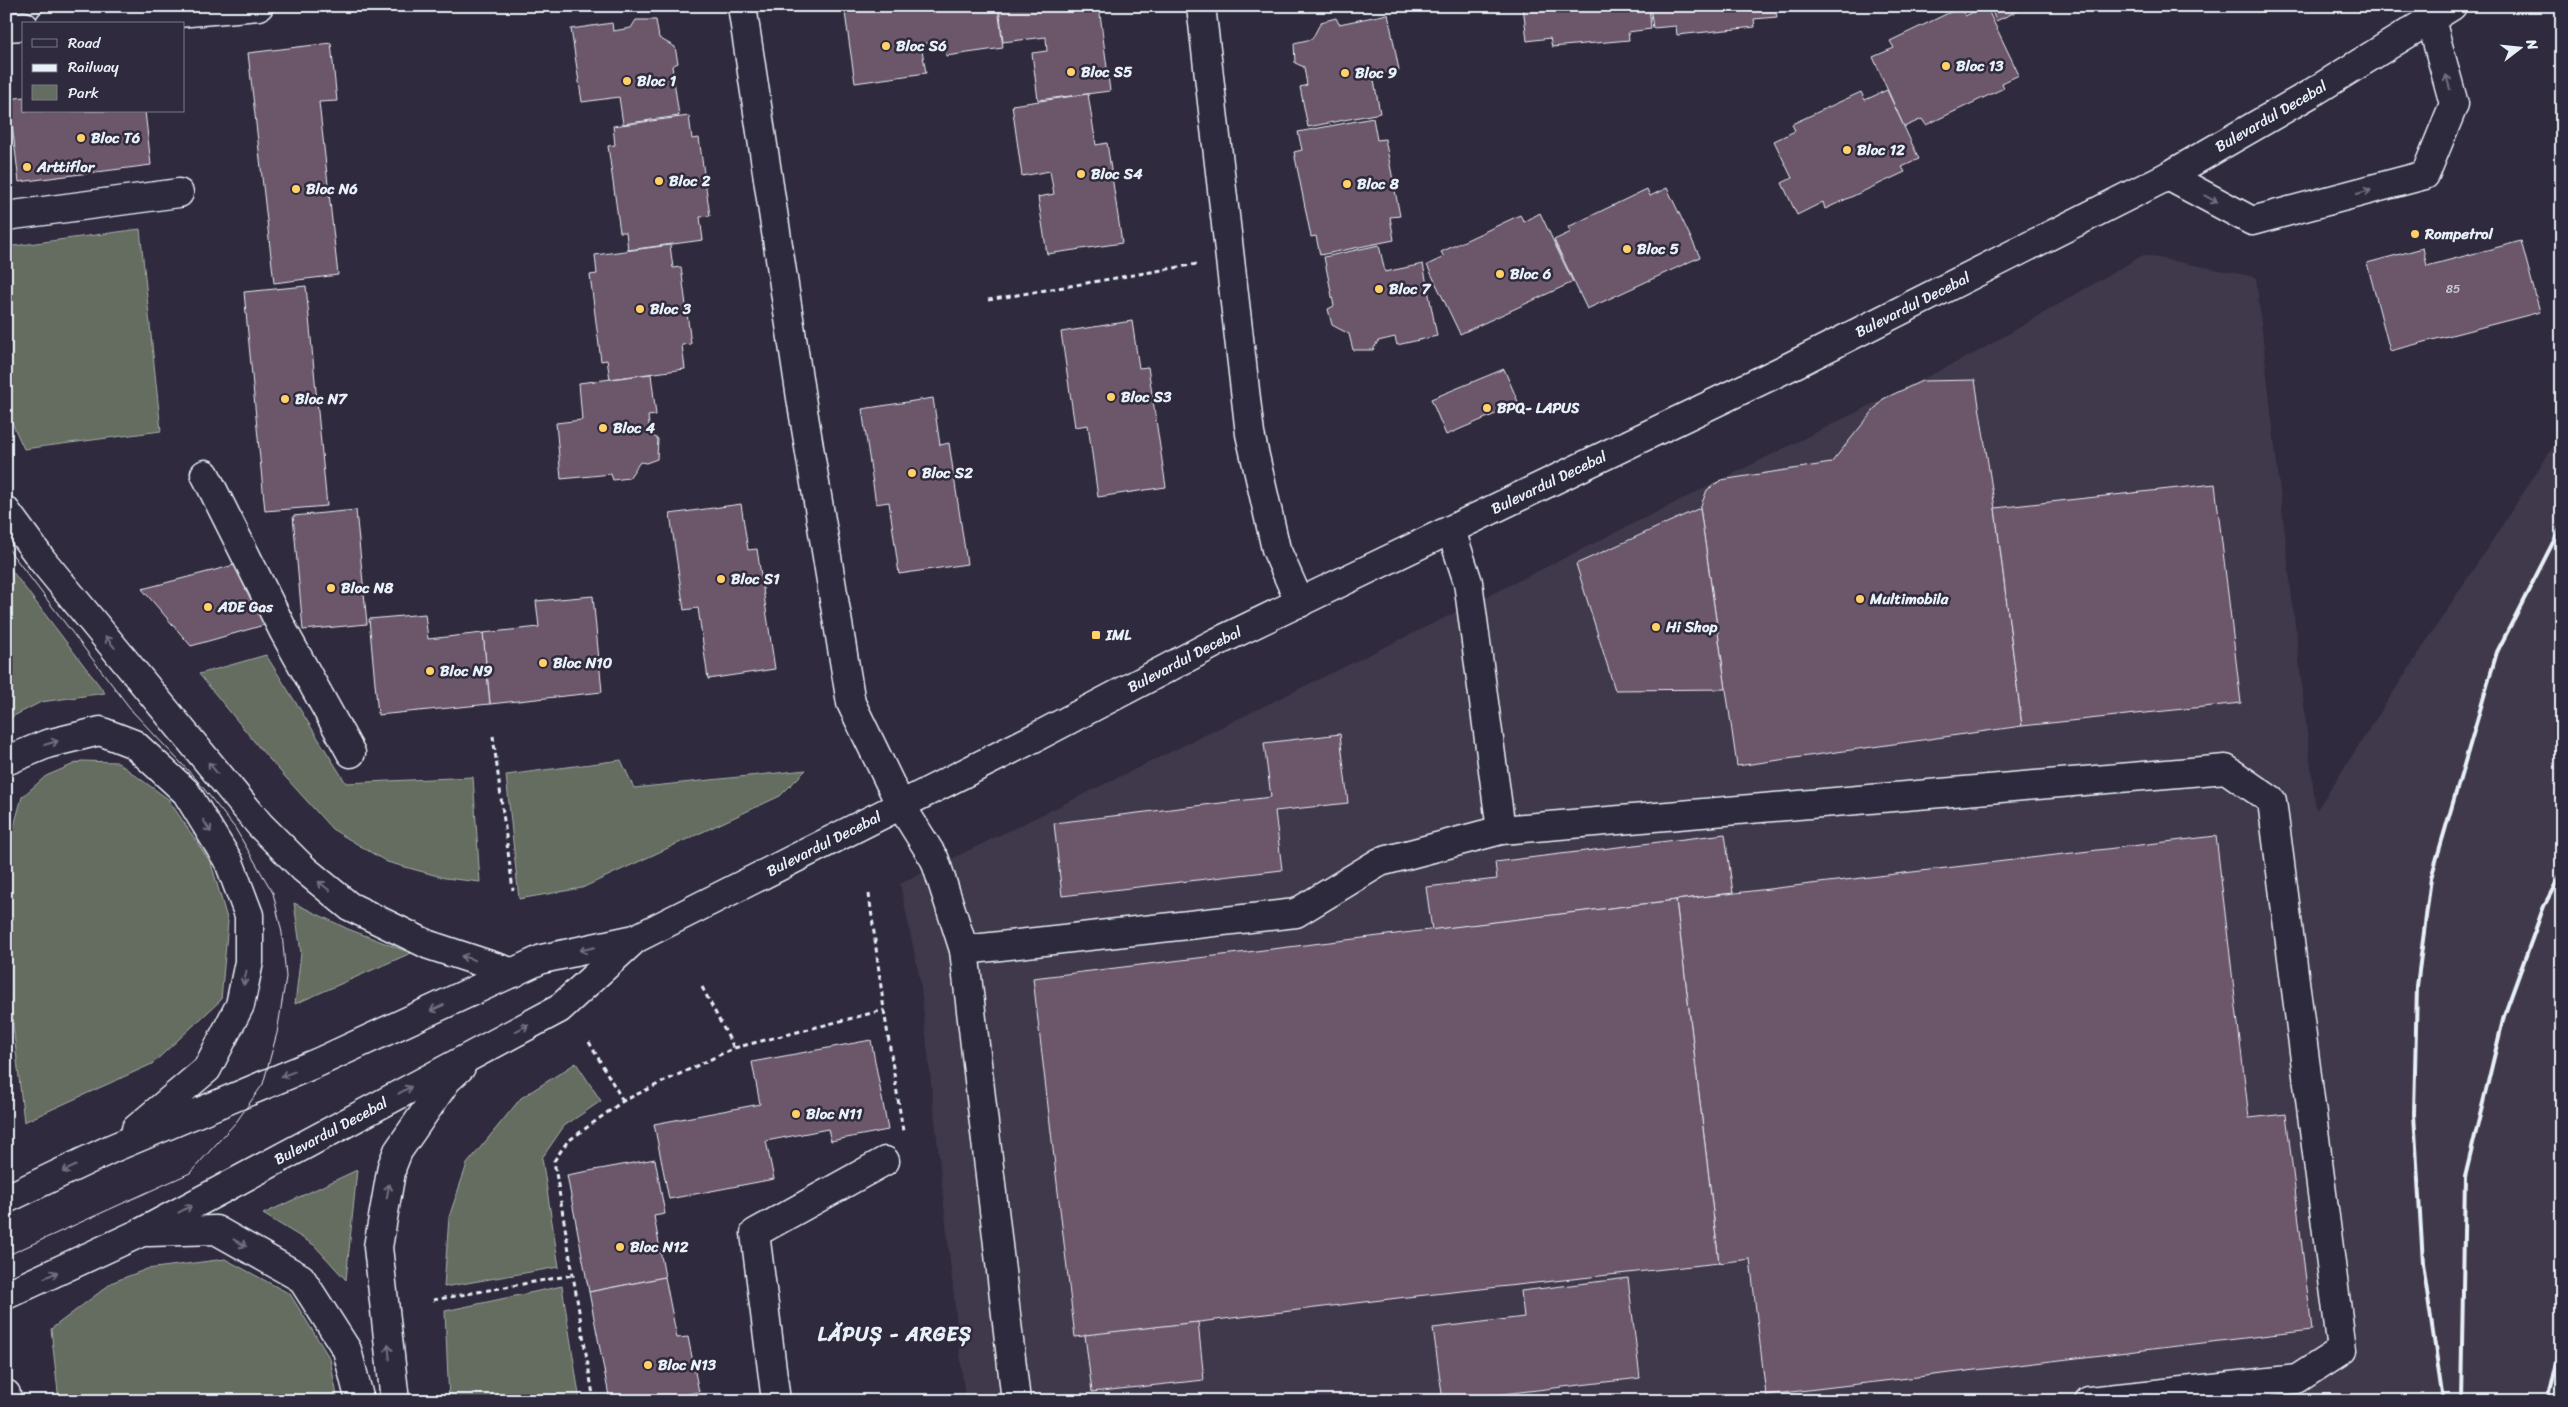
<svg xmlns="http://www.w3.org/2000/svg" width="2568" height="1407" font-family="Sriracha,sans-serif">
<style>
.built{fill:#41374b}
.green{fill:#656d61;stroke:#a6afac}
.building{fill:#6c566b;stroke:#e8f1f8}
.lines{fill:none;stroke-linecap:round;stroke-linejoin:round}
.minor-casing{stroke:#e8f1f8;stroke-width:31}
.major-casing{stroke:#e8f1f8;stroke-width:31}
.path{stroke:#e8f1f8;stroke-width:3;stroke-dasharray:5 4;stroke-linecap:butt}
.minor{stroke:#2f2a3d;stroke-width:28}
.major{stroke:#2f2a3d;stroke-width:28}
.tram{stroke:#e8f1f8;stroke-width:1}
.rail{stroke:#e8f1f8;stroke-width:4}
.oneway{stroke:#70707e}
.poi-dot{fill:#ffd166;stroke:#2f2a3d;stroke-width:2}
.labels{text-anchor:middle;stroke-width:5;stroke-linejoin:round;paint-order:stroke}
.number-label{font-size:12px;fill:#c9cad5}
.poi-label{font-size:15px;font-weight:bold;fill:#e8f1f8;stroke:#2f2a3d;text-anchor:start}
.street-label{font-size:15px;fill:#e8f1f8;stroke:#2f2a3d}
.district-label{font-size:20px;font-weight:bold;letter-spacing:1px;fill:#e8f1f8;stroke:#2f2a3d}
</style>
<rect width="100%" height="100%" fill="#2f2a3d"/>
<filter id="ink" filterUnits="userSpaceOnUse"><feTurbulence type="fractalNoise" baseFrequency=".02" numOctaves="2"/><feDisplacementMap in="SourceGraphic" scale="10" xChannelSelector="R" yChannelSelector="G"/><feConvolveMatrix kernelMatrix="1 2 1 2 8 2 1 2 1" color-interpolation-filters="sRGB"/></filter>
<g filter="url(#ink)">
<path class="built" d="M 2143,255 L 2256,277 L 2316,811 L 2562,433 L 2562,1401 L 965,1401 L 920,980 L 900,884 L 1444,618 L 1977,352 Z"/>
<g class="green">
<path d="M 140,229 L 161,431 L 24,449 L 6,410 L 6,247 Z"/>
<path d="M 6,563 L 105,693 L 41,702 L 6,720 Z"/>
<path d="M 266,655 L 346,783 L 473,777 L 480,882 L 445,878 L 387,862 L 332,829 L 262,751 L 199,674 Z"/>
<path d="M 621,760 L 634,788 L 806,770 L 780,796 L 582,888 L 519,899 L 506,775 Z"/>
<path d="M 81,761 L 117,762 L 168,799 L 211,863 L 228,922 L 221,1000 L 152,1064 L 24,1122 L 6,963 L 6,855 L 22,797 L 46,776 Z"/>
<path d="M 294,903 L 348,929 L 411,953 L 295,1004 L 301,953 Z"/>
<path d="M 576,1063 L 601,1101 L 564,1126 L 542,1158 L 559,1267 L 444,1287 L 449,1217 L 467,1164 L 521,1098 Z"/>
<path d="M 357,1170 L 346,1280 L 314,1245 L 263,1214 Z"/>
<path d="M 225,1259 L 290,1294 L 330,1359 L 338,1401 L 59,1401 L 51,1329 L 113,1282 L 147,1269 Z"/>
<path d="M 562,1286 L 580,1401 L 449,1401 L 445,1311 Z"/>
</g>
<g class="building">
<path d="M 844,6 L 998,6 L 1003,48 L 946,56 L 944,41 L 921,44 L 926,73 L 855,83 Z"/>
<path d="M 999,6 L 1099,6 L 1110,91 L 1038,100 L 1032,53 L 1047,51 L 1046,37 L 1003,42 Z"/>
<path d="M 1523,6 L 1649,6 L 1651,29 L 1628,32 L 1629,40 L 1552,47 L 1550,38 L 1527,41 Z"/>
<path d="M 1650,6 L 1775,6 L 1777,17 L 1754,19 L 1755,27 L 1677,35 L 1676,26 L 1653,28 Z"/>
<path d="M 1986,6 L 2019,75 L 2002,83 L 2004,88 L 1926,125 L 1922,119 L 1904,127 L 1873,57 L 1894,48 L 1890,41 L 1961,7 L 1965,16 Z"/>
<path d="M 1990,6 L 2029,6 L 1996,21 Z"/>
<path d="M 1388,14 L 1399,70 L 1373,75 L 1380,113 L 1308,127 L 1300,87 L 1307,85 L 1304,67 L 1295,63 L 1294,43 L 1312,39 L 1321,22 L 1336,18 L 1339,24 Z"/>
<path d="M 636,20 L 656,20 L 659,38 L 675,47 L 678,63 L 672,66 L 679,116 L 623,124 L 619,97 L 582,102 L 571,29 L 612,23 L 613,31 L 631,28 Z"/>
<path d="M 331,43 L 337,101 L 319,102 L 338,275 L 274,283 L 248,53 Z"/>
<path d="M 1887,90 L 1919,159 L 1902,167 L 1905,172 L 1825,209 L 1823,202 L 1797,215 L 1782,183 L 1792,178 L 1774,141 L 1795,131 L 1792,124 L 1861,92 L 1865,100 Z"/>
<path d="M 1088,94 L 1096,145 L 1107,143 L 1122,243 L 1047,254 L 1038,197 L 1054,194 L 1050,171 L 1022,176 L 1012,105 Z"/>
<path d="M 24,97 L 24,111 L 145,111 L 151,165 L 19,182 L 9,99 Z"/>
<path d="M 689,116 L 692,139 L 699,138 L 710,216 L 700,217 L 703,240 L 628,250 L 626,232 L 620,232 L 608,146 L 615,145 L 613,126 Z"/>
<path d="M 1373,118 L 1377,140 L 1385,139 L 1400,216 L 1390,217 L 1394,240 L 1320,255 L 1316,236 L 1311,237 L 1294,152 L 1302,150 L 1298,132 Z"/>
<path d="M 1667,188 L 1700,257 L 1587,309 L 1554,240 L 1571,232 L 1568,227 L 1647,189 L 1650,196 Z"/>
<path d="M 1540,213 L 1573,282 L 1460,334 L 1427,265 L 1444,257 L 1441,252 L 1520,215 L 1524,222 Z"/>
<path d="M 2521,241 L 2540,312 L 2390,351 L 2367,263 L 2423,248 L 2427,266 Z"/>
<path d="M 670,245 L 673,268 L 681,267 L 691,344 L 682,345 L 685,369 L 610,379 L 607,360 L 601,361 L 590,275 L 597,274 L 595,255 Z"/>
<path d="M 1379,245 L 1385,272 L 1423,264 L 1437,336 L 1397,345 L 1395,337 L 1378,341 L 1373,350 L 1353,350 L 1349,334 L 1332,325 L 1328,309 L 1334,306 L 1324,257 Z"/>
<path d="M 306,286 L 327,506 L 265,511 L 244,292 Z"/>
<path d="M 1132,321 L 1139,368 L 1148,367 L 1166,487 L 1098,497 L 1088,425 L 1075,427 L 1061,332 Z"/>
<path d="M 1504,369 L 1519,404 L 1446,435 L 1431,399 Z"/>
<path d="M 651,374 L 656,415 L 648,416 L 650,434 L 658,439 L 657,459 L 646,463 L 640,462 L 629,478 L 613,480 L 611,474 L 561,479 L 556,423 L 582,420 L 579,383 Z"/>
<path d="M 1975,380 L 1995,508 L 2022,726 L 1737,766 L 1700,508 L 1707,490 L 1721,480 L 1831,463 L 1883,399 L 1922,381 Z"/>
<path d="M 933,398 L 940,445 L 949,443 L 967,564 L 899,574 L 889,502 L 876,504 L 862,409 Z"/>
<path d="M 2215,484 L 2241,703 L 2022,726 L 1995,508 Z"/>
<path d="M 741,504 L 748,550 L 757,549 L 775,669 L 708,679 L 698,608 L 684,610 L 670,514 Z"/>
<path d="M 1700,508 L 1726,689 L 1615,690 L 1576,564 Z"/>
<path d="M 356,510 L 367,624 L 303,630 L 293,516 Z"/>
<path d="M 246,562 L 264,625 L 191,646 L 142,589 Z"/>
<path d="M 593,596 L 602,692 L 490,704 L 483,633 L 539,627 L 536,601 Z"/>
<path d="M 425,614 L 428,639 L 483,633 L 490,704 L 378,715 L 369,619 Z"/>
<path d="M 1340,734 L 1348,803 L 1275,811 L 1282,870 L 1062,896 L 1054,823 L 1271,797 L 1264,743 Z"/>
<path d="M 1725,834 L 1733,893 L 1432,930 L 1426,887 L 1497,879 L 1495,862 Z"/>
<path d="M 2216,836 L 2249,1118 L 2286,1114 L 2312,1330 L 1766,1395 L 1750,1259 L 1719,1263 L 1676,900 Z"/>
<path d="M 1676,900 L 1719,1263 L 1398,1298 L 1075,1337 L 1033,978 Z"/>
<path d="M 871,1040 L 888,1130 L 831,1141 L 828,1129 L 766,1141 L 774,1179 L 669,1199 L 654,1124 L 760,1104 L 752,1062 Z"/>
<path d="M 655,1159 L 665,1214 L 654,1216 L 665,1277 L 589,1292 L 567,1175 Z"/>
<path d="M 665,1277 L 677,1338 L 688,1337 L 699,1392 L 649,1401 L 610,1401 L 589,1292 Z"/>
<path d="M 1628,1278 L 1640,1378 L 1443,1401 L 1433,1328 L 1524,1317 L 1521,1291 Z"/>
<path d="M 1198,1322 L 1204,1380 L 1092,1392 L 1085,1335 Z"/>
</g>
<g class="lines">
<g class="minor-casing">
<g id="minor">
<path d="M 742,6 L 801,398 L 851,703 L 900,804 L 935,860 L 964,950 L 1016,1401"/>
<path d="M 1201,6 L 1250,434 L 1276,549 L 1300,603"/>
<path d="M 50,24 L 259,6"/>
<path d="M 6,27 L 24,26"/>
<path d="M 2168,176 L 2252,221 L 2425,175 L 2454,104 L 2431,20"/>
<path d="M 6,216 L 179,193"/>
<path d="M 205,474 L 284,632 L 351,753"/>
<path d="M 1451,530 L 1468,582 L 1501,830"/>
<path d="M 964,950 L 1296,913 L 1380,862 L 1501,830 L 2226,769 L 2272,801 L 2342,1350 L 2297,1379 L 2089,1401"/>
<path d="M 776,1401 L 755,1233 L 885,1161"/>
</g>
</g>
<g class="major-casing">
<g id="major">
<path d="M 6,511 L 42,560 L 260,825 L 304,869 L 349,906 L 429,945 L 514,973"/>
<path d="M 6,761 L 47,744 L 100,731 L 134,744 L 186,792 L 229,862 L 249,915 L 249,962 L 240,1005 L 207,1069 L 136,1129"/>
<path id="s1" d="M 6,1199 L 113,1148 L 319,1062 L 542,959 L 635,939 L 1038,736 L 1217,642 L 1789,367 L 2168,176 L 2310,94 L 2452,6"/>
<path d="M 148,1232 L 216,1230 L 301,1278 L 347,1350 L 360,1401"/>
<path id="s2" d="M 6,1295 L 142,1232 L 559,1009 L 634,940"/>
<path d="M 6,1394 L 7,1401"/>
<path d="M 395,1401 L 378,1247 L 392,1166 L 398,1151 L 447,1080 L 461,1067"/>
</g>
</g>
<g class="path">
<path d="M 988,300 L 1197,264"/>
<path d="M 493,736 L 513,890"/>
<path d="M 869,894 L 884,1010 L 903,1131"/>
<path d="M 702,987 L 734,1048"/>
<path d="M 589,1042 L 623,1101"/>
<path d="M 433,1300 L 573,1275"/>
<path d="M 594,1401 L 554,1161 L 567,1142 L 623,1101 L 734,1048 L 884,1010"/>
</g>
<use href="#minor" class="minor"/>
<use href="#major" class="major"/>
<path class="tram" d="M 6,546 L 133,712 L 196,779 L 235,828 L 273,893 L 282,933 L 286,977 L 277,1033 L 263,1084 L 237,1121 L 190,1173 L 6,1256"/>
<g class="rail">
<path d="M 2443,1401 L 2423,1263 L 2414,1114 L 2417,986 L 2431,878 L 2497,652 L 2562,525"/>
<path d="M 2461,1401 L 2465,1177 L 2504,1016 L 2544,906 L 2562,872"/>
<path d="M 2547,1401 L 2562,1334"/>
</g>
</g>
<defs><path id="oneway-shaft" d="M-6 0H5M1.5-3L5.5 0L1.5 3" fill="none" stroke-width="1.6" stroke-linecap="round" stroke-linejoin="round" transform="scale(1.25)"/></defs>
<g class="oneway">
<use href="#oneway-shaft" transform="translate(2448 82) rotate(-105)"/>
<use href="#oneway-shaft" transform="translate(2364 192) rotate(-16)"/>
<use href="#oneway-shaft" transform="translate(2211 199) rotate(28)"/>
<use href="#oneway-shaft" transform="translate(110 642) rotate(-129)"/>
<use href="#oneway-shaft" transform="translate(51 743) rotate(-16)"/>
<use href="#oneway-shaft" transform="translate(213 768) rotate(-129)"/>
<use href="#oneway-shaft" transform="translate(207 826) rotate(59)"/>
<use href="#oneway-shaft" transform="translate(324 886) rotate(-141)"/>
<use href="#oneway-shaft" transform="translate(587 949) rotate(167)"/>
<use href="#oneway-shaft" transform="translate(468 958) rotate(-162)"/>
<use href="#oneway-shaft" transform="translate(245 978) rotate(102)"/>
<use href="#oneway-shaft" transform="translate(437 1008) rotate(156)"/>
<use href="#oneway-shaft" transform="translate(522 1028) rotate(-27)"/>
<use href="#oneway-shaft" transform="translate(288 1074) rotate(159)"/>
<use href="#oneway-shaft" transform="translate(405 1090) rotate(-29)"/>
<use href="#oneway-shaft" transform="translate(69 1169) rotate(154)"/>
<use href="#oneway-shaft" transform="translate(388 1191) rotate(-80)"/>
<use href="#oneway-shaft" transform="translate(185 1209) rotate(-28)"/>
<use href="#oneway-shaft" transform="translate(240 1243) rotate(29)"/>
<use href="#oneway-shaft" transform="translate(51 1275) rotate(-25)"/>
<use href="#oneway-shaft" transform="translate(389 1352) rotate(-96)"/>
</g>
</g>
<g class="poi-dot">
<circle cx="886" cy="46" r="5"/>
<circle cx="1946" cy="66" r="5"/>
<circle cx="1071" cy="72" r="5"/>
<circle cx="1345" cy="73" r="5"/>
<circle cx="627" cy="81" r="5"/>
<circle cx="81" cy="138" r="5"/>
<circle cx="1847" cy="150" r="5"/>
<circle cx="27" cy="167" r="5"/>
<circle cx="1081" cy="174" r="5"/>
<circle cx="659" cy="181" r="5"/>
<circle cx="1347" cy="184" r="5"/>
<circle cx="296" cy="189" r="5"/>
<circle cx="2415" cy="234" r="5"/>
<circle cx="1627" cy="249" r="5"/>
<circle cx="1500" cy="274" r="5"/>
<circle cx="1379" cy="289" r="5"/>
<circle cx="640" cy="309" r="5"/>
<circle cx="1111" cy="397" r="5"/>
<circle cx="285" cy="399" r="5"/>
<circle cx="1487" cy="408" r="5"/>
<circle cx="603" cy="428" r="5"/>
<circle cx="912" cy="473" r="5"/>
<circle cx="721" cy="579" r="5"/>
<circle cx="331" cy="588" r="5"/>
<circle cx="1860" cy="599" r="5"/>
<circle cx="208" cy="607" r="5"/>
<circle cx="1656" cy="627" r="5"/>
<rect x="1091" y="630" width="10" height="10" rx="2.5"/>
<circle cx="543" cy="663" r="5"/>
<circle cx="430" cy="671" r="5"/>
<circle cx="796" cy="1114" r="5"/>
<circle cx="620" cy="1247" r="5"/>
<circle cx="648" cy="1365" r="5"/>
</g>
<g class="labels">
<g class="number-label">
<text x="2453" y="293">85</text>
</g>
<g class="poi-label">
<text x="896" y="51">Bloc S6</text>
<text x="1956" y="71">Bloc 13</text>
<text x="1081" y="77">Bloc S5</text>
<text x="1355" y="78">Bloc 9</text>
<text x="637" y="86">Bloc 1</text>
<text x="91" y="143">Bloc T6</text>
<text x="1857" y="155">Bloc 12</text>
<text x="37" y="172">Arttiflor</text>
<text x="1091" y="179">Bloc S4</text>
<text x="669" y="186">Bloc 2</text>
<text x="1357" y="189">Bloc 8</text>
<text x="306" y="194">Bloc N6</text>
<text x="2425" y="239">Rompetrol</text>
<text x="1637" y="254">Bloc 5</text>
<text x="1510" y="279">Bloc 6</text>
<text x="1389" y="294">Bloc 7</text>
<text x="650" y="314">Bloc 3</text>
<text x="1121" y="402">Bloc S3</text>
<text x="295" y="404">Bloc N7</text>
<text x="1497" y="413">BPQ- LAPUS</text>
<text x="613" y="433">Bloc 4</text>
<text x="922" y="478">Bloc S2</text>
<text x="731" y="584">Bloc S1</text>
<text x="341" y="593">Bloc N8</text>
<text x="1870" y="604">Multimobila</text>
<text x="218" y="612">ADE Gas</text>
<text x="1666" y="632">Hi Shop</text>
<text x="1106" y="640">IML</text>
<text x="553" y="668">Bloc N10</text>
<text x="440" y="676">Bloc N9</text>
<text x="806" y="1119">Bloc N11</text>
<text x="630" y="1252">Bloc N12</text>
<text x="658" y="1370">Bloc N13</text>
</g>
<g class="street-label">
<text dy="5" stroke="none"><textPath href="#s1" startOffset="2514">Bulevardul Decebal</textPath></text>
<text dy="5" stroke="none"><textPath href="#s1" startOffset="2109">Bulevardul Decebal</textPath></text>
<text dy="5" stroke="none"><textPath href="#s1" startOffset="1704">Bulevardul Decebal</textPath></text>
<text dy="5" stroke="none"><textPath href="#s1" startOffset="1299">Bulevardul Decebal</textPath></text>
<text dy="5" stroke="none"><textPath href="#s1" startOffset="894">Bulevardul Decebal</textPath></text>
<text dy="5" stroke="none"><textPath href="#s2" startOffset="364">Bulevardul Decebal</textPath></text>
</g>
<g class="district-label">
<text x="895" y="1341">LĂPUȘ - ARGEȘ</text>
</g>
</g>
<rect width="2568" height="1407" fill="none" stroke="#2f2a3d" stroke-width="25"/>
<rect x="12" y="12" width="2543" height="1382" fill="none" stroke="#e8f1f8" stroke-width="2" filter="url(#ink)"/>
<rect x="22" y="22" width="162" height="90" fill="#2f2a3d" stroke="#797a88"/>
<rect x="32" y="39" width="25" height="8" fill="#2f2a3d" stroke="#797a88"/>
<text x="68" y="48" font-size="15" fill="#e8f1f8">Road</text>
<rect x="32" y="64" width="25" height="8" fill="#e8f1f8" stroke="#797a88"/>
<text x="68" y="72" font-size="15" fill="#e8f1f8">Railway</text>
<rect x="32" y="85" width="25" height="15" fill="#656d61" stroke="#797a88"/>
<text x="68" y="98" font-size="15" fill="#e8f1f8">Park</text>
<g transform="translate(2520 48) rotate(74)" stroke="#2f2a3d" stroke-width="4" paint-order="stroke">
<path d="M0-4L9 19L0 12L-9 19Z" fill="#e8f1f8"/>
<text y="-8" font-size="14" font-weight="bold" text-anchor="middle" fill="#e8f1f8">N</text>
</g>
</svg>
